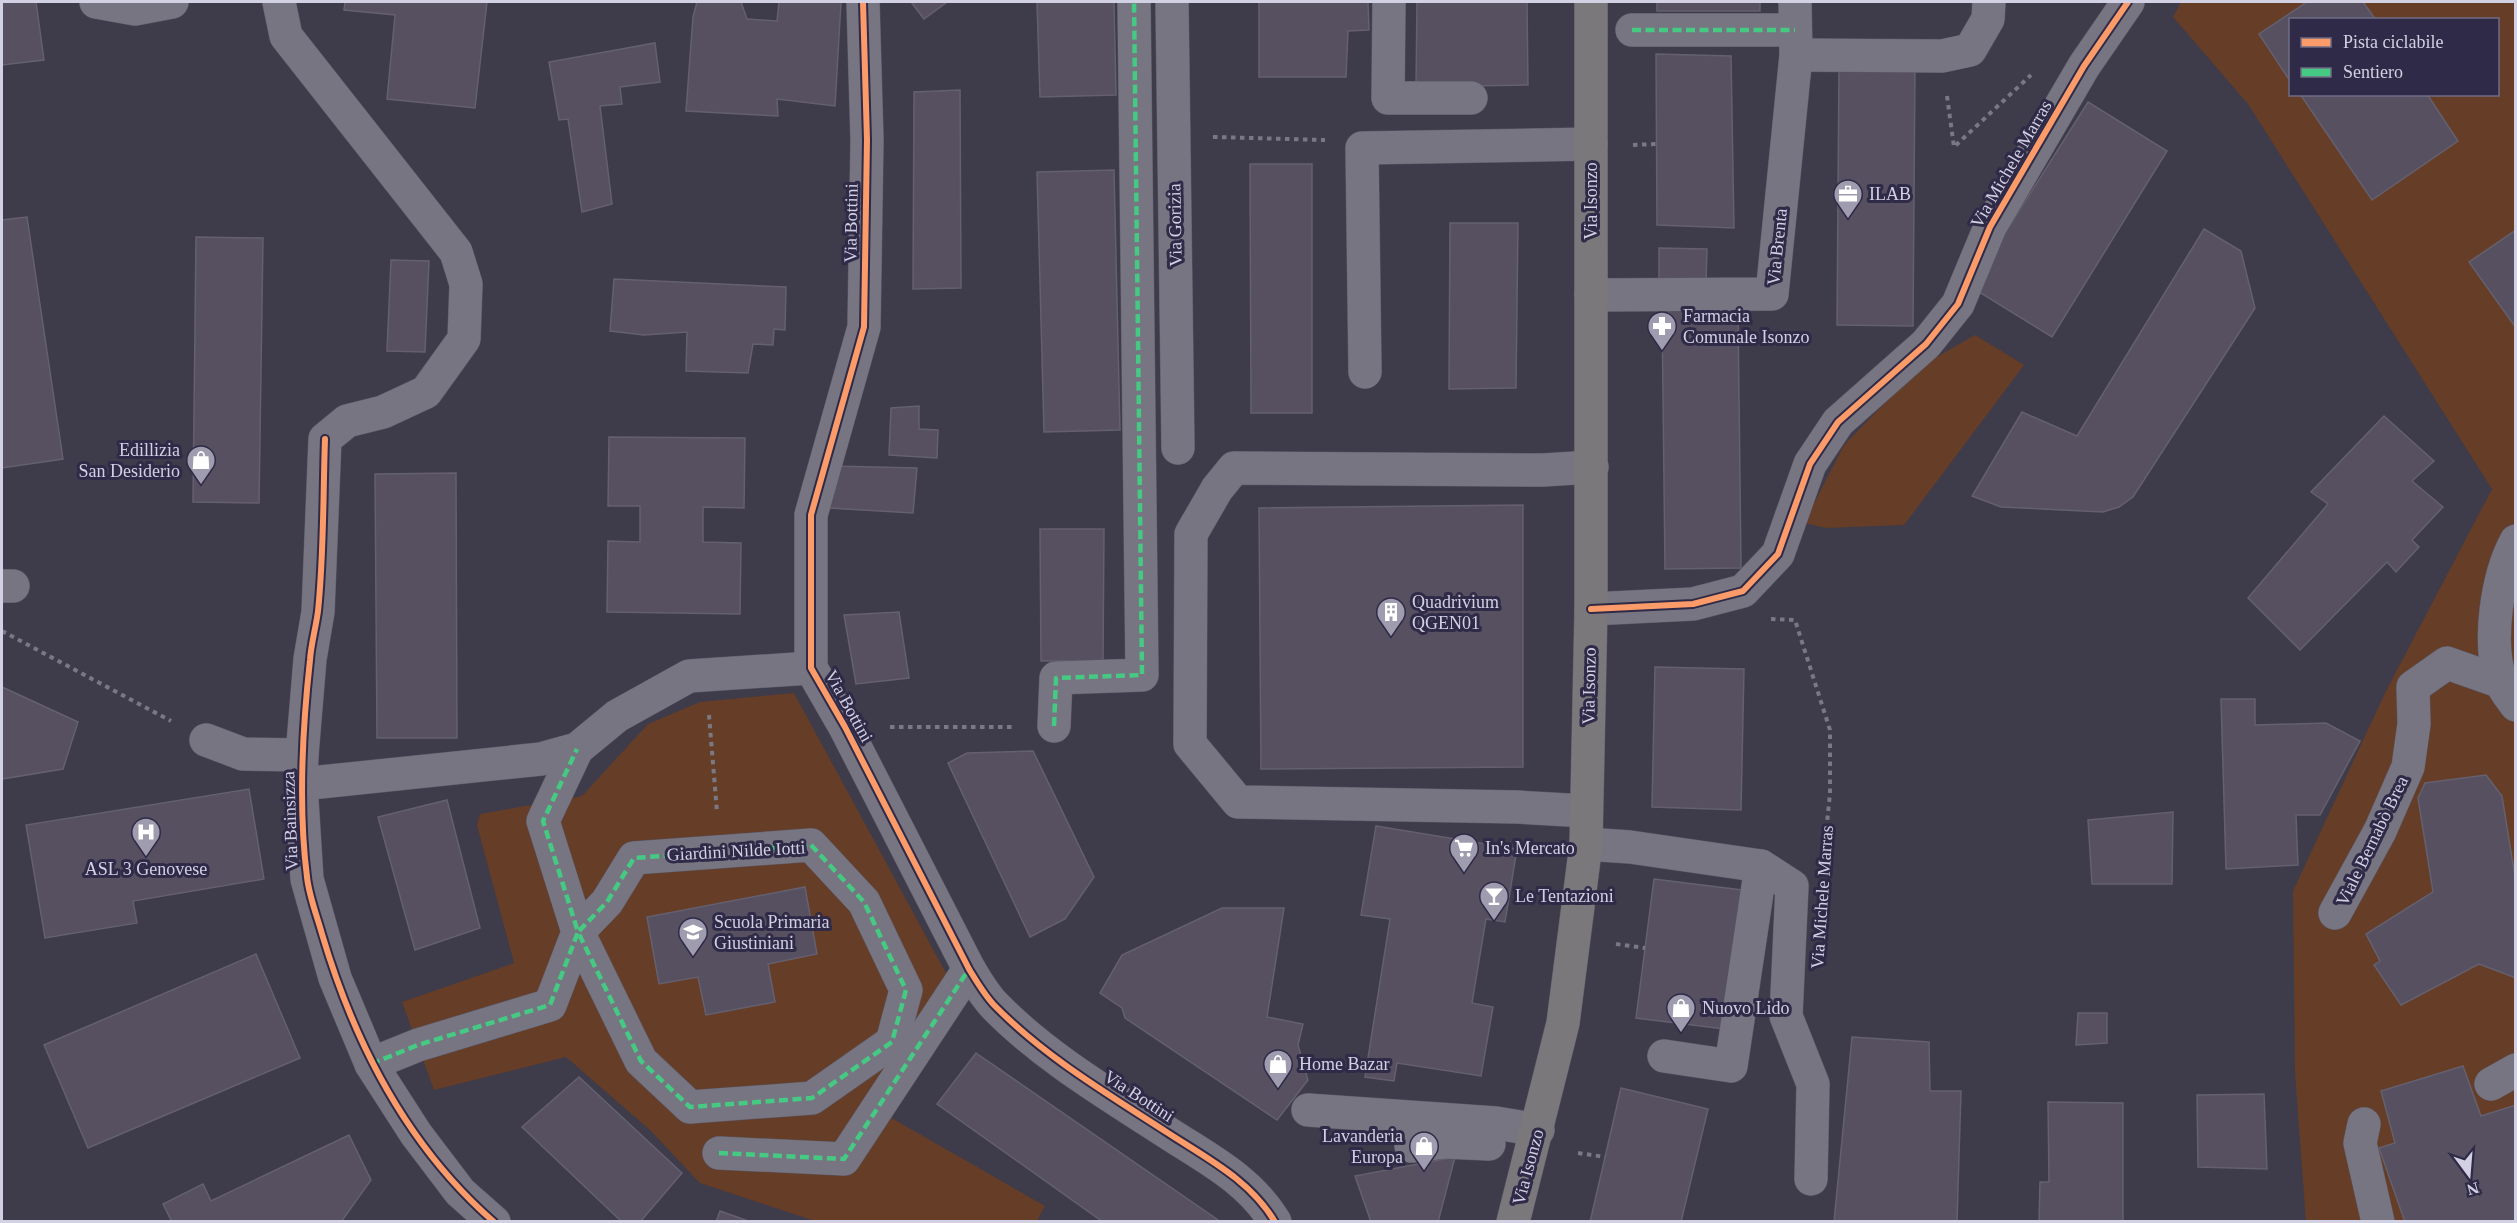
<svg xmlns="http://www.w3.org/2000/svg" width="2517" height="1223" font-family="'Times New Roman',serif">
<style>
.green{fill:#663d26;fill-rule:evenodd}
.building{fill:#565061;stroke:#65606f;stroke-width:1.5}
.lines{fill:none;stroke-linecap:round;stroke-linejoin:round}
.minor-casing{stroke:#5b5867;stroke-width:34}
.major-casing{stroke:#5b5867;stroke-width:34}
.path{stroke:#7a7884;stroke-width:4;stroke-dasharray:4.5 4.5;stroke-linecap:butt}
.minor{stroke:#767581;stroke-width:33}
.major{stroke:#7a787b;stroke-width:33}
.quiet{stroke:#46c982;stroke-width:4.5;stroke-dasharray:9 4.5;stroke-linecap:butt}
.cycleway-casing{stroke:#2f2a47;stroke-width:10}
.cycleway{stroke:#fa9b69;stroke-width:6}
.labels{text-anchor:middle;stroke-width:6;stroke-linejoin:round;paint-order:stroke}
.street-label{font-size:18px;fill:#d2d0e3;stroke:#2f2a47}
.poi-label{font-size:18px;fill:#d2d0e3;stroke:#2f2a47;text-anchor:start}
</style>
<rect width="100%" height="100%" fill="#3e3b4b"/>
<g class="green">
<path d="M 2181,2 L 2515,2 L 2515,1221 L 2306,1221 L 2295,1074 L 2293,891 L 2385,693 L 2492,489 L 2248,104 L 2173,17 ZM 2290,20 L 2498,20 L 2498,94 L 2290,94 Z"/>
<path d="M 1975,335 L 2024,365 L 1904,525 L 1826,528 L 1804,523 L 1844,445 L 1921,366 Z"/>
<path d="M 794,693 L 959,997 L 881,1112 L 1045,1206 L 1037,1221 L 815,1221 L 700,1183 L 651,1131 L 566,1057 L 434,1090 L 402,1002 L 514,963 L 477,825 L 480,814 L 582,796 L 648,724 L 700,702 Z"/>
</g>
<g class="building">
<path d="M 2,2 L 36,2 L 44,60 L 2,65 Z"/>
<path d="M 335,2 L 487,2 L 475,108 L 387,99 L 395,15 L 344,10 L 345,2 Z"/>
<path d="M 697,2 L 741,2 L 747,19 L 777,21 L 779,2 L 841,2 L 835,106 L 777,99 L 778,116 L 686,111 L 693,17 Z"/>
<path d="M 911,2 L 947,2 L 924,19 Z"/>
<path d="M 1037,2 L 1114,2 L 1116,95 L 1040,97 Z"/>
<path d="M 1259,2 L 1368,2 L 1369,30 L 1348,31 L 1346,77 L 1259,77 Z"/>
<path d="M 1417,2 L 1527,2 L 1528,85 L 1416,87 Z"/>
<rect x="1657" y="2" width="103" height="9"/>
<path d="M 2307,2 L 2363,2 L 2376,20 L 2290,20 L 2290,81 L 2259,34 Z"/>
<path d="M 655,43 L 660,82 L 620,87 L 622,104 L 600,106 L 612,204 L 582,212 L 568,119 L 559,120 L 549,62 Z"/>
<path d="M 1656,54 L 1731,56 L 1734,228 L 1657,225 Z"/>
<path d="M 1839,67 L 1915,67 L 1913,326 L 1837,325 Z"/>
<path d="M 960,90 L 961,288 L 913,289 L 914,92 Z"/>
<path d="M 2300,94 L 2427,94 L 2458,141 L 2372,200 Z"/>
<path d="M 2088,102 L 2167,151 L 2052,337 L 1971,287 Z"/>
<path d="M 1250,164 L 1312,164 L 1312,413 L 1251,413 Z"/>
<path d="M 1114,170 L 1120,430 L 1044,432 L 1037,172 Z"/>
<path d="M 27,217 L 63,459 L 2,468 L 2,220 Z"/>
<path d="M 1450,223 L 1518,223 L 1516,388 L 1449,389 Z"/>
<path d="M 2204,229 L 2241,251 L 2255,308 L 2133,497 L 2119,507 L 2103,512 L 2001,507 L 1972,496 L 2022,412 L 2077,436 Z"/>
<path d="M 2516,230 L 2516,328 L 2469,262 Z"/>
<path d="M 196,237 L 263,238 L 259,503 L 193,502 Z"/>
<path d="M 1659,248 L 1707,249 L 1706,283 L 1659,282 Z"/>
<path d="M 391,260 L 429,261 L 425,352 L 387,351 Z"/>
<path d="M 614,279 L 786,287 L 785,330 L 774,329 L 773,345 L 753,344 L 748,373 L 686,371 L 687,332 L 644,335 L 610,331 Z"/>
<path d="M 1738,309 L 1741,568 L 1665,569 L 1662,310 Z"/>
<path d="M 919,406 L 919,429 L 938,430 L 937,458 L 889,455 L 891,408 Z"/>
<path d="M 2384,416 L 2434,461 L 2412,481 L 2443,507 L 2412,540 L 2419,547 L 2396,572 L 2387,562 L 2300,650 L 2248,598 L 2328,504 L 2311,492 Z"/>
<path d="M 609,437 L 745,438 L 744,508 L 703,507 L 703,542 L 741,543 L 740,614 L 607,612 L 608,541 L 640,542 L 640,506 L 608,506 Z"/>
<path d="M 832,466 L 917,468 L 913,513 L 829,508 Z"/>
<path d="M 456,473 L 457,738 L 377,738 L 375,474 Z"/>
<path d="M 1523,505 L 1523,767 L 1261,769 L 1259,508 Z"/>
<path d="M 1040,529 L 1104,529 L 1103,661 L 1041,661 Z"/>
<path d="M 899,612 L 909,678 L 856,684 L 844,615 Z"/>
<path d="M 1655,667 L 1744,669 L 1741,810 L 1652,807 Z"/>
<path d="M 2,687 L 78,722 L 63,769 L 2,779 Z"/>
<path d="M 2221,699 L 2255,699 L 2255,725 L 2326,723 L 2360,741 L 2320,815 L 2296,815 L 2298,865 L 2226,869 Z"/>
<path d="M 1033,751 L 1094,877 L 1065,919 L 1030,937 L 948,763 L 967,753 Z"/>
<path d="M 2486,775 L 2502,796 L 2516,883 L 2516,978 L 2479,964 L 2401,1005 L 2374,965 L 2380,961 L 2366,934 L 2433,892 L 2418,798 L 2425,783 Z"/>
<path d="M 249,789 L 264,879 L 133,901 L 137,923 L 45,938 L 26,825 Z"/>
<path d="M 447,800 L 480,928 L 415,950 L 378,817 Z"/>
<path d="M 2173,812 L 2172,884 L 2092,884 L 2088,820 Z"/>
<path d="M 1376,826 L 1517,849 L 1505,922 L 1486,919 L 1472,1003 L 1493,1007 L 1481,1076 L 1397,1063 L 1394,1081 L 1365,1077 L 1390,919 L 1361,915 Z"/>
<path d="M 1654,879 L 1742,890 L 1724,1029 L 1636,1018 Z"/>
<path d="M 805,887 L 817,954 L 768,964 L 775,1002 L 706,1015 L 698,977 L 659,984 L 647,917 Z"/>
<path d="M 1222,908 L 1284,908 L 1267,1017 L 1303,1024 L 1298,1045 L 1308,1080 L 1277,1120 L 1125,1018 L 1122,1008 L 1100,993 L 1122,955 Z"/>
<path d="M 256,954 L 300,1058 L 88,1148 L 44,1045 Z"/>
<path d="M 2078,1013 L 2107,1013 L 2107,1043 L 2076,1045 Z"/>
<path d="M 1852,1037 L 1929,1042 L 1930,1091 L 1961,1091 L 1957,1222 L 1834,1222 Z"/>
<path d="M 976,1053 L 1221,1222 L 1103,1222 L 937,1104 Z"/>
<path d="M 2463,1066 L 2481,1116 L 2516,1105 L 2516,1222 L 2405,1222 L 2379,1148 L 2395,1143 L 2381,1091 Z"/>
<path d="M 579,1077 L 682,1173 L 640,1222 L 622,1222 L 522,1127 Z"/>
<path d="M 1621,1088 L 1708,1109 L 1681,1222 L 1590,1222 Z"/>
<path d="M 2264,1094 L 2267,1169 L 2198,1167 L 2197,1095 Z"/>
<path d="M 2048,1102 L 2123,1103 L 2123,1222 L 2039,1222 L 2040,1182 L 2049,1182 Z"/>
<path d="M 349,1135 L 371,1180 L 341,1222 L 172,1222 L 163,1204 L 203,1184 L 211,1201 Z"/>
<path d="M 1455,1157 L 1438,1222 L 1371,1222 L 1355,1176 Z"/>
<path d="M 720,1211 L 751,1222 L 716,1222 Z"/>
</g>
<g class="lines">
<g class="minor-casing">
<g id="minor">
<path d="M 96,2 L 135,9 L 172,2"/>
<path d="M 279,2 L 286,36 L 456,252 L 466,284 L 464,339 L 426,392 L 383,412 L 347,421 L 325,439 L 318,612 L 310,659 L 302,755 L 301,784 L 307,879 L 335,978 L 371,1064 L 416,1134 L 460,1192 L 494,1222"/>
<path d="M 863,2 L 867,140 L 864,327 L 811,515 L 811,668 L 845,727 L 969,969 C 977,982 985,996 995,1006 C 1045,1057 1108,1094 1168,1133 C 1208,1159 1250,1180 1275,1222"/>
<path d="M 1172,2 L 1178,448"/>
<path d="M 1389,2 L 1388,98 L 1471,98"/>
<path d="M 1632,30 L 1795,30"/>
<path d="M 1796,55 L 1942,56 L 1970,50 L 1988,19 L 1989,2"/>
<path d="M 1591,295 L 1772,294 L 1796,55 L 1795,2"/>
<path d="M 1365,372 L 1362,148 L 1591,144"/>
<path d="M 2516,541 C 2497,576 2487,643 2501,681 C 2503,689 2511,698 2516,705"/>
<path d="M 2,586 L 13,586"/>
<path d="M 1591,609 L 1693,604 L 1743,591 L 1778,554 L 1810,464 L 1838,422 L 1926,344 L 1958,304 L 1990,227 L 2084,66 L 2128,2"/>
<path d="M 1054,726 L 1056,678 L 1142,675 L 1134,2"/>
<path d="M 206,740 L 243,754 L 302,755"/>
<path d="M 301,784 L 541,759 L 577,749 L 617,716 L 689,676 L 811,668"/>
<path d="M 1586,811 L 1517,807 L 1238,802 L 1190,744 L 1191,534 L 1217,489 L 1234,468 L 1543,470 L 1592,467"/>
<path d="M 1586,844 L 1630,847 L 1761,866 L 1792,886 L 1786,1016 L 1813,1084 L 1811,1179"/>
<path d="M 811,845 L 864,902 L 906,990 L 892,1042 L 812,1098 L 690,1107 L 641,1061 L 578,932 L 607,902 L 634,858 Z"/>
<path d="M 2335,913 L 2380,831 L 2408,767 L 2414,724 L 2413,687 L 2447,663 L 2501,682"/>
<path d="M 1664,1056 L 1731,1066 L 1761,866"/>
<path d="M 371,1064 L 418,1045 L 550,1005 L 578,932 L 543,821 L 577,749"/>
<path d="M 2491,1084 L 2516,1070"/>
<path d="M 1308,1110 L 1496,1123 L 1538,1130"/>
<path d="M 2364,1124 L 2360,1143 L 2378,1222"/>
<path d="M 1411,1146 L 1444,1142 L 1489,1144"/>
<path d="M 719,1153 L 844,1159 L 969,969"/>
</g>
</g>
<g class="major-casing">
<path id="major" d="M 1513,1222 L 1563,1023 L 1586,844 L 1591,609 L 1591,2"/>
</g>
<g class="path">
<path d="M 1947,96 L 1954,147 L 2031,75"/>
<path d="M 1213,137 L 1325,140"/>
<path d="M 1633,145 L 1656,144"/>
<path d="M 1771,619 L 1795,620 L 1830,730 L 1830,794 L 1823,861"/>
<path d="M 2,631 L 171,721"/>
<path d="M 709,715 L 717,812"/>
<path d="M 890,727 L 1014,727"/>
<path d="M 1616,944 L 1645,948"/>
<path d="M 1578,1153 L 1605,1157"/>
</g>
<use href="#minor" class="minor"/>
<use href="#major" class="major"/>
<g class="quiet">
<path d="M 1632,30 L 1795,30"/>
<path d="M 1054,726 L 1056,678 L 1142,675 L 1134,2"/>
<path d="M 811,845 L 864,902 L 906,990 L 892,1042 L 812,1098 L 690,1107 L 641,1061 L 578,932 L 607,902 L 634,858 Z"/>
<path d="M 371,1064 L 418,1045 L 550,1005 L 578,932 L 543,821 L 577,749"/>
<path d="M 719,1153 L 844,1159 L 969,969"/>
</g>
<g class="cycleway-casing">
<g id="cycleway">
<path d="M 863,2 L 867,140 L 864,327 L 811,515 L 811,668 L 845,727 L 969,969 C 977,982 985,996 995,1006 C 1045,1057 1108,1094 1168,1133 C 1208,1159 1250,1180 1275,1222"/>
<path d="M 325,439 C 323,496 324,554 318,611 C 316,627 311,644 310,660 C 302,732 298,806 307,877 C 309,896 317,916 322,934 C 354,1042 408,1147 494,1222"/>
<path d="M 1591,609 L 1693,604 L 1743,591 L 1778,554 L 1810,464 L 1838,422 L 1926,344 L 1958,304 L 1990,227 L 2084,66 L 2128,2"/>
</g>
</g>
<use href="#cycleway" class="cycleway"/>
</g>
<defs>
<g id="office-pin" transform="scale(1.5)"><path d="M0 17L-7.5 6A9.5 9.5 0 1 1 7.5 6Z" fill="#9e9cae" stroke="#2f2a47"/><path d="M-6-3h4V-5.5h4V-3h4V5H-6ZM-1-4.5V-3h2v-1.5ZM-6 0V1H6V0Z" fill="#fff"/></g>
<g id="pharmacy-pin" transform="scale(1.5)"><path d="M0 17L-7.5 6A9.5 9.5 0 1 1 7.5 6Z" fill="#9e9cae" stroke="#2f2a47"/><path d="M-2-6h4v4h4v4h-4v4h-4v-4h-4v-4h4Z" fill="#fff"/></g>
<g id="shop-pin" transform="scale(1.5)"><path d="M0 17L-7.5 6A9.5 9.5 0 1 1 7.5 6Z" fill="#9e9cae" stroke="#2f2a47"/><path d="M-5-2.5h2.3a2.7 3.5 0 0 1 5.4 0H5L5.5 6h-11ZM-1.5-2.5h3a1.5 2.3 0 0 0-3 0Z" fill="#fff"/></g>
<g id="building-pin" transform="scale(1.5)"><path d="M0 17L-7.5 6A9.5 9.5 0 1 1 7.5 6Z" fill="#9e9cae" stroke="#2f2a47"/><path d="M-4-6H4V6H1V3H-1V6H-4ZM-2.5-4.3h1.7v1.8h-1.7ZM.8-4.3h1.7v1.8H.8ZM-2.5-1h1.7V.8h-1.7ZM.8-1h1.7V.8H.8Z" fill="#fff"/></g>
<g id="hospital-pin" transform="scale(1.5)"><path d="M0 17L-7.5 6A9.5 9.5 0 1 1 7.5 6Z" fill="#9e9cae" stroke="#2f2a47"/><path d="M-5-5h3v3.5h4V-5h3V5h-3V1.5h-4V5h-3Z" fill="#fff"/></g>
<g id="supermarket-pin" transform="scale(1.5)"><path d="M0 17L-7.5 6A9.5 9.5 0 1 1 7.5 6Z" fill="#9e9cae" stroke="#2f2a47"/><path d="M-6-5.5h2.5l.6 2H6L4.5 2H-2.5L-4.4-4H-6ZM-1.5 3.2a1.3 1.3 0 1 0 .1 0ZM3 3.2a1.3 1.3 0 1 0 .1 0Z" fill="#fff"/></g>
<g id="bar-pin" transform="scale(1.5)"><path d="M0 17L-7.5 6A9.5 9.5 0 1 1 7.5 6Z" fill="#9e9cae" stroke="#2f2a47"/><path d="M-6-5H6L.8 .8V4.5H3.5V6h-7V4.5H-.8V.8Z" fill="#fff"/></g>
<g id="school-pin" transform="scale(1.5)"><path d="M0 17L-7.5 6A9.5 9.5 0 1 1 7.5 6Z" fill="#9e9cae" stroke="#2f2a47"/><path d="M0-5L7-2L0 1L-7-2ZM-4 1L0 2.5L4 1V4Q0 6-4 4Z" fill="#fff"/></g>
</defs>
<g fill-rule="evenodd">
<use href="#office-pin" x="1848" y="194"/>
<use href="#pharmacy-pin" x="1662" y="326"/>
<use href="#shop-pin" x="201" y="460"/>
<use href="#building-pin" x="1391" y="612"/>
<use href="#hospital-pin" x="146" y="832"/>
<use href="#supermarket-pin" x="1464" y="848"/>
<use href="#bar-pin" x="1494" y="896"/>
<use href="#school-pin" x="693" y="932"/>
<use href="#shop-pin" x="1681" y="1008"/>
<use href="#shop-pin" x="1278" y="1064"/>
<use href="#shop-pin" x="1424" y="1146"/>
</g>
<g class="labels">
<g class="street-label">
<text transform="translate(2011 164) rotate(-60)" y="6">Via Michele Marras</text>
<text transform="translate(1591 201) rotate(-90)" y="6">Via Isonzo</text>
<text transform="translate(851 223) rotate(-89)" y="6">Via Bottini</text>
<text transform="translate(1175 225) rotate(-91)" y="6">Via Gorizia</text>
<text transform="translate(1777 247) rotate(-84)" y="6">Via Brenta</text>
<text transform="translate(1589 686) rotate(-89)" y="6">Via Isonzo</text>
<text transform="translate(849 706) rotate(61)" y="6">Via Bottini</text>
<text transform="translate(290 821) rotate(-92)" y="6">Via Bainsizza</text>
<text transform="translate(2372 841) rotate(-64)" y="6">Viale Bernabò Brea</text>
<text transform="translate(736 851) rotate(-3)" y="6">Giardini Nilde Iotti</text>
<text transform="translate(1822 897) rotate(-86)" y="6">Via Michele Marras</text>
<text transform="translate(1139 1096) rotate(33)" y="6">Via Bottini</text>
<text transform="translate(1528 1167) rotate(-75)" y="6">Via Isonzo</text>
</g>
<g class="poi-label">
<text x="1869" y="200">ILAB</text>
<text x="1683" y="322">Farmacia<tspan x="1683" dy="21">Comunale Isonzo</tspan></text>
<text x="180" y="456" text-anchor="end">Edillizia<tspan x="180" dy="21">San Desiderio</tspan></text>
<text x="1412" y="608">Quadrivium<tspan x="1412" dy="21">QGEN01</tspan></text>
<text x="1485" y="854">In's Mercato</text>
<text x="146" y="875" text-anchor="middle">ASL 3 Genovese</text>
<text x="1515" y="902">Le Tentazioni</text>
<text x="714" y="928">Scuola Primaria<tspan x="714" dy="21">Giustiniani</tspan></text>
<text x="1702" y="1014">Nuovo Lido</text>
<text x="1299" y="1070">Home Bazar</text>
<text x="1403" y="1142" text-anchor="end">Lavanderia<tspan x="1403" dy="21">Europa</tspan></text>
</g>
</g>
<rect width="2517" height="1223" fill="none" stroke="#d2d0e3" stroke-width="6"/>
<rect x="2289" y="18" width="210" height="78" fill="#2f2a47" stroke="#706c85" stroke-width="1.5"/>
<rect x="2301" y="38" width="30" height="9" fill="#fa9b69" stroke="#706c85" stroke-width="1.5"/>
<text x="2343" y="48" font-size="18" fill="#d2d0e3">Pista ciclabile</text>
<rect x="2301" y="68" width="30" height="9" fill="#46c982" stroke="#706c85" stroke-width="1.5"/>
<text x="2343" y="78" font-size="18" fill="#d2d0e3">Sentiero</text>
<g transform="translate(2469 1175) rotate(164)" stroke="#2f2a47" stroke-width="4.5" paint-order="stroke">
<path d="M0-4.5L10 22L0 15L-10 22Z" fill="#d2d0e3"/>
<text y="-9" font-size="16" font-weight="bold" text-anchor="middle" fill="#d2d0e3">N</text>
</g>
</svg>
